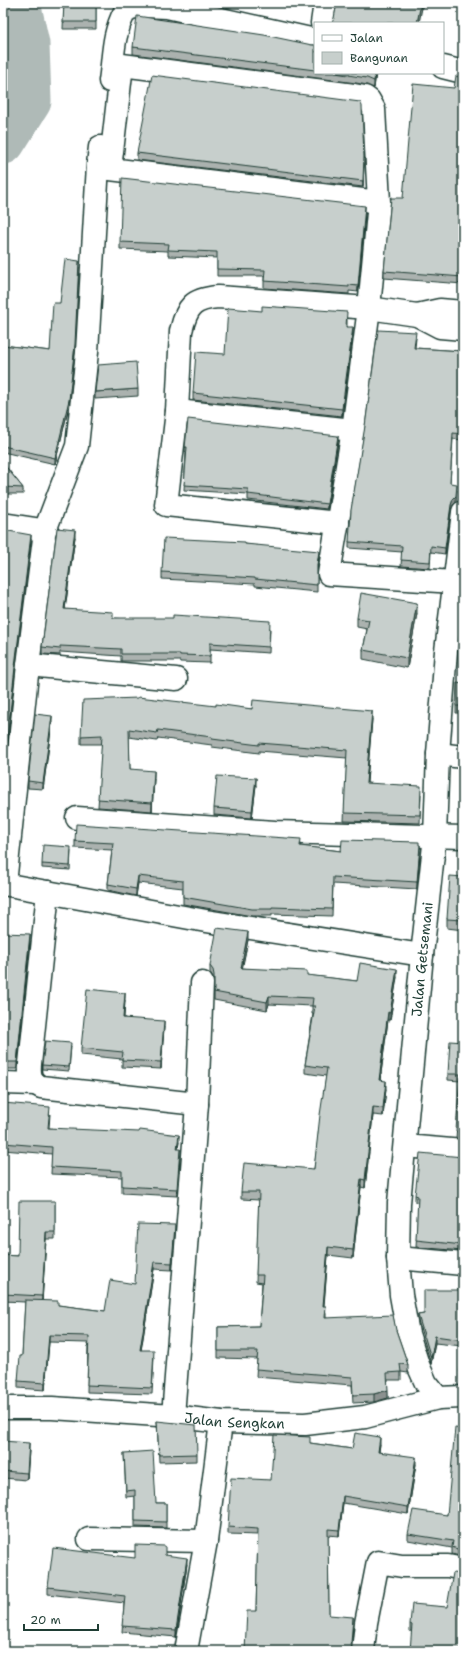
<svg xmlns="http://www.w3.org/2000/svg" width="466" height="1654" font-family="'Shantell Sans',sans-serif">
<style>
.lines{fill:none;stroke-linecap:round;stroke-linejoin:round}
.river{stroke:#afbab7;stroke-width:45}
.minor-casing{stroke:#1f3d34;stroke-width:25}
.major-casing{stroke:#1f3d34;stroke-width:25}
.minor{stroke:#fff;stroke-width:22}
.major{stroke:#fff;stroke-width:22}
.wall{fill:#abb2af;stroke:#1f3d34}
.shaded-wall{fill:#8b918f;stroke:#1f3d34}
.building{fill:#c7cfcc;stroke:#1f3d34}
.labels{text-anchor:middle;stroke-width:3;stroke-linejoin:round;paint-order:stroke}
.street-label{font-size:14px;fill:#1f3d34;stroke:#fff}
</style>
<rect width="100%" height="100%" fill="#fff"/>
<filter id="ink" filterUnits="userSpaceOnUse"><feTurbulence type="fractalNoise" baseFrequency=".025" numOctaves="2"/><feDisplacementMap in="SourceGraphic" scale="8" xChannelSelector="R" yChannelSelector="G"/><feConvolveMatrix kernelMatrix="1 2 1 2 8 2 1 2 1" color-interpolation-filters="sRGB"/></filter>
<g filter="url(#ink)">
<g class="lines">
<path class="river" d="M 3,142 L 29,101 L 27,44 L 18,3"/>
<g class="minor-casing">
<g id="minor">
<path d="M 322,23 L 325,3"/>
<path d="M 443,67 L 463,72"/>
<path d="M 110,81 C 114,55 112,36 125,11 L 131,8 L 143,6 L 167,7 L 315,40"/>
<path d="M 379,202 L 110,169 L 122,65 L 354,95 L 365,97 L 369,100 L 374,109 L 379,202 L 369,308 L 353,430 L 329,574 L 454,582"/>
<path d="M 417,315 L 440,310 L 463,312"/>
<path d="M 177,411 L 353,430"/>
<path d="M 338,523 L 166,505 L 177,411 L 181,331 C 187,306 193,299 218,297 L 369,308 L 417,315 L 440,327 L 463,329"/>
<path d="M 3,524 L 42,530 L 44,539 L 28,665 L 5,884"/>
<path d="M 44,533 L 77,446 L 87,352 L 98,165 L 100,147"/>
<path d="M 28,665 L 176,679"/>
<path d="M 438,754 L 463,757"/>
<path d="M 77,818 L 275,832 L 463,837"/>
<path d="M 3,884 L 206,921 L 422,955"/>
<path d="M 48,892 L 30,1064 C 29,1076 31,1082 41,1087 L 197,1104"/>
<path d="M 3,1083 L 36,1084"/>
<path d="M 405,1146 L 463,1151"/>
<path d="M 398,1258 L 463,1264"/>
<path id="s1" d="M 438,1398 L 426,1383 L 418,1365 L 408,1334 L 401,1295 L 398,1258 L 399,1203 L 422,955 L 435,836 L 438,754 L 446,651 L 463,512"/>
<path d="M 173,1416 L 197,1104 L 202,983"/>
<path d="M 89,1539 L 206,1541"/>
<path d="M 186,1651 L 206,1541 L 221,1422"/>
<path d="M 363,1651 L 366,1623 L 378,1562 L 402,1566 L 448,1566 L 463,1569"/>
</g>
</g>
<g class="major-casing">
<g id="major">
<path id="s2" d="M 3,1408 L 52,1408 L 173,1416 L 221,1422 L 305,1424 L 365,1417 L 438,1398 L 463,1397"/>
</g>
</g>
<use href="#minor" class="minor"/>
<use href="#major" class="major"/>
</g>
<g class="wall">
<path d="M 64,3 L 96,3 L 96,29 L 63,29 Z"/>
<path d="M 312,45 L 315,45 L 315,73 L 376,73 L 374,88 L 367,85 L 356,83 L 133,54 L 133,47 Z"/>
<path d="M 463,77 L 463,284 L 384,278 L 384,271 L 403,198 L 454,88 Z"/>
<path d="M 137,153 L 364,164 L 363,187 L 137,160 Z"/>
<path d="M 365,213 L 358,292 L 349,291 L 349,294 L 264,288 L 264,276 L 217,276 L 217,258 L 168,256 L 168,251 L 120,249 L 120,242 Z"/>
<path d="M 79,267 L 75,351 L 69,406 L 55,464 L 3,452 L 3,345 L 50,351 L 60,303 Z"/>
<path d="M 347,319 L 347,327 L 353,334 L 342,416 L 193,400 L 193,393 L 225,354 Z"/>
<path d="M 416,338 L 415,348 L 463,351 L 463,427 L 462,440 L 453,439 L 450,483 L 457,490 L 456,502 L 453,505 L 451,510 L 445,554 L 431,552 L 430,568 L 401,566 L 402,552 L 349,548 L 349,542 Z"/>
<path d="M 138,389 L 138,396 L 95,399 L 95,392 Z"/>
<path d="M 338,441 L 327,509 L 248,500 L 248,494 L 184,490 L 186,452 L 185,452 L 185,447 Z"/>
<path d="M 3,463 L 23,488 L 23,494 L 3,494 Z"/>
<path d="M 75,537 L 65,609 L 113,618 L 270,628 L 269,653 L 210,649 L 210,663 L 180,662 L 180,661 L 121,661 L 121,656 L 60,652 L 60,655 L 42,654 L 42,647 Z"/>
<path d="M 245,544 L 319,557 L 317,571 L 317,592 L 255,586 L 255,584 L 162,579 L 162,572 Z"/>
<path d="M 417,613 L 407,668 L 363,659 L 363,650 L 367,629 L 357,627 L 357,618 Z"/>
<path d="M 463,684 L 463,721 L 462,721 L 462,713 L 456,713 L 456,706 Z"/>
<path d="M 216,706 L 372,719 L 367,783 L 421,794 L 420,823 L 344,821 L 347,758 L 259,751 L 259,753 L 212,747 L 212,745 L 158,738 L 157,741 L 129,737 L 130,769 L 154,779 L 152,811 L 98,807 L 102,744 L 81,744 L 81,736 Z"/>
<path d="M 52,723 L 43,789 L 28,788 L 28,781 Z"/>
<path d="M 256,785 L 252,818 L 214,815 L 214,808 Z"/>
<path d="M 461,788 L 463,788 L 463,825 L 460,824 Z"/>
<path d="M 75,841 L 301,846 L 341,851 L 419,845 L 420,852 L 417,889 L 333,884 L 332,916 L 272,914 L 272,916 L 252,916 L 183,904 L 183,888 L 138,883 L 136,896 L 108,890 L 108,884 L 112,850 L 75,848 Z"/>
<path d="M 71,851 L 70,870 L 42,868 L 42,864 Z"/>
<path d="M 463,877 L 463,930 L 447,928 L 447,919 Z"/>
<path d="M 3,933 L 30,941 L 17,1069 L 3,1069 Z"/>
<path d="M 248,940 L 242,968 L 357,981 L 397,977 L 390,1020 L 388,1020 L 380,1081 L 386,1089 L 383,1116 L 373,1115 L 365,1188 L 361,1187 L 353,1258 L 328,1255 L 324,1306 L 326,1314 L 326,1318 L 396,1330 L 408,1365 L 408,1373 L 401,1372 L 401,1380 L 387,1380 L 388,1398 L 374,1402 L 353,1403 L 352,1385 L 256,1377 L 257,1359 L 218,1358 L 218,1327 L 259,1326 L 262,1283 L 256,1282 L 259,1200 L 241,1199 L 241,1192 L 314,1169 L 326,1076 L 305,1073 L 305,1065 L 313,1014 L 312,1014 L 312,1006 L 269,1004 L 267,1010 L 214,1000 L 214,982 L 213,978 L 210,973 L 210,966 Z"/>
<path d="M 125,1000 L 124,1018 L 164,1027 L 161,1069 L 122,1067 L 122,1059 L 81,1055 L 81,1048 Z"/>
<path d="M 463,1042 L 463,1139 L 456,1138 L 460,1081 L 448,1080 L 448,1074 Z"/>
<path d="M 71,1046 L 69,1071 L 42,1069 L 42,1065 Z"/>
<path d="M 3,1103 L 50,1114 L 49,1128 L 179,1142 L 178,1149 L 180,1156 L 177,1196 L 122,1193 L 122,1177 L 51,1174 L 52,1154 L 3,1150 Z"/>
<path d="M 463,1157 L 463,1251 L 416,1247 L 418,1202 L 415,1202 L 415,1195 Z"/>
<path d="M 55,1201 L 55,1239 L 46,1239 L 42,1301 L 58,1305 L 105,1311 L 135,1284 L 175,1232 L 172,1270 L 154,1269 L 141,1350 L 154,1357 L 152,1394 L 87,1392 L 88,1343 L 49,1342 L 45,1390 L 18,1388 L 18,1381 L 22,1356 L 25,1302 L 3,1301 L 3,1255 L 18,1256 Z"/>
<path d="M 463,1290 L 463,1379 L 460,1379 L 462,1346 L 435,1343 L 431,1364 L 418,1321 L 418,1315 L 424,1314 Z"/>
<path d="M 157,1421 L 197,1454 L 197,1461 L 159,1462 Z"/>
<path d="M 463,1429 L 463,1557 L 452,1554 L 452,1548 L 408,1540 L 408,1534 L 447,1515 Z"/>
<path d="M 3,1441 L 29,1450 L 27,1480 L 3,1478 Z"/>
<path d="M 310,1443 L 352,1449 L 380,1444 L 379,1452 L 416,1464 L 408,1514 L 343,1503 L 339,1536 L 328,1535 L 329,1615 L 353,1624 L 351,1646 L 256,1611 L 258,1535 L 228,1534 L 228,1527 L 271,1480 Z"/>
<path d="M 124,1453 L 156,1503 L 166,1503 L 166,1528 L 135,1527 L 135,1496 L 126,1497 Z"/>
<path d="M 165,1555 L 187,1564 L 176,1637 L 122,1632 L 124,1603 L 48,1594 L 48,1587 L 135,1558 Z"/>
<path d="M 447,1607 L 463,1651 L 410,1631 L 410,1624 Z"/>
</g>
<g class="shaded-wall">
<path d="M 421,3 L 423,3 L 419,23 L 417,23 Z"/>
<path d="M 375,73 L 376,73 L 374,88 L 374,81 Z"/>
<path d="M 364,157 L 364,164 L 363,187 L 363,181 Z"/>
<path d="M 365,206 L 365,213 L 358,292 L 358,286 Z"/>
<path d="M 79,261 L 75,351 L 69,406 L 55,464 L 55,458 Z"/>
<path d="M 353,327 L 353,334 L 342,416 L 342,409 Z"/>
<path d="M 338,436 L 338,441 L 327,509 L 327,504 Z"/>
<path d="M 457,484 L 456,502 L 453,505 L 451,510 L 445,554 L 445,548 L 451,505 Z"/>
<path d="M 75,530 L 75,537 L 64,616 L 64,609 Z"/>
<path d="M 31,535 L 31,541 L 16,664 L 3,783 L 3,777 L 16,658 Z"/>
<path d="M 319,551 L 319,557 L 317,572 L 317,565 Z"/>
<path d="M 417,603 L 417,613 L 407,668 L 407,658 Z"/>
<path d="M 372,711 L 372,719 L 366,791 L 366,783 Z"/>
<path d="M 52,716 L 52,723 L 43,789 L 43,783 Z"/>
<path d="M 154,771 L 154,779 L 152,811 L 152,803 Z"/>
<path d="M 256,778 L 256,785 L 252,818 L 252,811 Z"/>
<path d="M 420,845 L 420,852 L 417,889 L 417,882 Z"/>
<path d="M 138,876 L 138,883 L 136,896 L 136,889 Z"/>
<path d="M 248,932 L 248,940 L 241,975 L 241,968 Z"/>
<path d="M 30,934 L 30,941 L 17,1069 L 17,1062 Z"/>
<path d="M 397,969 L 397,977 L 390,1020 L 390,1013 Z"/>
<path d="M 125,993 L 125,1000 L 123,1025 L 123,1018 Z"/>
<path d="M 269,996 L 269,1004 L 267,1010 L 267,1002 Z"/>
<path d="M 388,1012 L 388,1020 L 379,1088 L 379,1080 Z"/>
<path d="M 164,1021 L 164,1027 L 161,1069 L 161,1062 Z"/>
<path d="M 386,1081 L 386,1089 L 383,1116 L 383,1108 Z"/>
<path d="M 373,1107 L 373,1115 L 365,1188 L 365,1180 Z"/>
<path d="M 179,1135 L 179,1142 L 177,1156 L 177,1149 Z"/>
<path d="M 180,1149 L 180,1156 L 177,1196 L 177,1189 Z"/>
<path d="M 361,1179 L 361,1187 L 353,1258 L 353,1250 Z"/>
<path d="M 175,1225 L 175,1232 L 172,1270 L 172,1263 Z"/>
<path d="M 46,1232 L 46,1239 L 42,1303 L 42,1296 Z"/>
<path d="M 328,1247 L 328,1255 L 323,1313 L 323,1306 Z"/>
<path d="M 154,1262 L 154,1269 L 140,1357 L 140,1350 Z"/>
<path d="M 49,1335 L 49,1342 L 45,1390 L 45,1383 Z"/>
<path d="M 435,1336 L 435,1343 L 431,1364 L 431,1358 Z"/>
<path d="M 388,1390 L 388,1398 L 374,1402 L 374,1394 Z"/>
<path d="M 380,1437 L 380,1444 L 378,1458 L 378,1452 Z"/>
<path d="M 29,1443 L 29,1450 L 27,1480 L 27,1473 Z"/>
<path d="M 416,1457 L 416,1464 L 408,1514 L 408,1507 Z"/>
<path d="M 343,1496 L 343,1503 L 339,1536 L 339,1530 Z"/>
<path d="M 187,1558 L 187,1564 L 176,1637 L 176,1630 Z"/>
<path d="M 353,1617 L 353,1624 L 351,1650 L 351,1643 Z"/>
</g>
<g class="building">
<path d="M 64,3 L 96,3 L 96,22 L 63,22 Z"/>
<path d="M 337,3 L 421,3 L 417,23 L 332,23 L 334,18 Z"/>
<path d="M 137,16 L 264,35 L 312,45 L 315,45 L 315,70 L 133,47 Z"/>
<path d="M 335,73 L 375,73 L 374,81 L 367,78 Z"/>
<path d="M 152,75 L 360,102 L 362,106 L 364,157 L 363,181 L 137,153 Z"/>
<path d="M 456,76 L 463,77 L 463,277 L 384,271 L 391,198 L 403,198 L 413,84 L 454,88 Z"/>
<path d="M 122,178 L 365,206 L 358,286 L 349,285 L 349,287 L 264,281 L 265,270 L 217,269 L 217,252 L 168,250 L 169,244 L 120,242 Z"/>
<path d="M 65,259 L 79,261 L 75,344 L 69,400 L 55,458 L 3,446 L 3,345 L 50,351 L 53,303 L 60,303 Z"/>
<path d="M 262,306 L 347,312 L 346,327 L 353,327 L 342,409 L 193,393 L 196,352 L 225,354 L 228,308 L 262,311 Z"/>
<path d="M 378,330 L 416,332 L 414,348 L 463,351 L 463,421 L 462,434 L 453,433 L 450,483 L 457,484 L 456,496 L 453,499 L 451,505 L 445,548 L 431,546 L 430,562 L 401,560 L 402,546 L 349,542 L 351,510 L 365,426 Z"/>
<path d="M 136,362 L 138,389 L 95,392 L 98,365 Z"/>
<path d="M 188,419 L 338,436 L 327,504 L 248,494 L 248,489 L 184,485 L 187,447 L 185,447 Z"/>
<path d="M 3,463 L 23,488 L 3,487 Z"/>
<path d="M 57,528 L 75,530 L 64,609 L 113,612 L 113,618 L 173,618 L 173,615 L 270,621 L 269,647 L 210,643 L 210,656 L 180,655 L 180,654 L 121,654 L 121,649 L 60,646 L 60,649 L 42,647 Z"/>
<path d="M 3,530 L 31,535 L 16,658 L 3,777 Z"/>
<path d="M 164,538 L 245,542 L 245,544 L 319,551 L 317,565 L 317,585 L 255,579 L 255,578 L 162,572 Z"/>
<path d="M 361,593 L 417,603 L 407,658 L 363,650 L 369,620 L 357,618 Z"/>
<path d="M 457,683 L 463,684 L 463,714 L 462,714 L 462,706 L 456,706 Z"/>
<path d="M 138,697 L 216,706 L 216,704 L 252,709 L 253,700 L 372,711 L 366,783 L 421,786 L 420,815 L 344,813 L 347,750 L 259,743 L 259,745 L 212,739 L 212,737 L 158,730 L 157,733 L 129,729 L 130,769 L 154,771 L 152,803 L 98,799 L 102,735 L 81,736 L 83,700 L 138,698 Z"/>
<path d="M 35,714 L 52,716 L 43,783 L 28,781 Z"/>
<path d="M 217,776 L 256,778 L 252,811 L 214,808 Z"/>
<path d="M 461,788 L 463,788 L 463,818 L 460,817 Z"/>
<path d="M 76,824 L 301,839 L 300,846 L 341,851 L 342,840 L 419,842 L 419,845 L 420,845 L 417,882 L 333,877 L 332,909 L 272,907 L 272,909 L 252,909 L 183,897 L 183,881 L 138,876 L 136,889 L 108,884 L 113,843 L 75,841 Z"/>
<path d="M 43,845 L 71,847 L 70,866 L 42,864 Z"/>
<path d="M 450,876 L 463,877 L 463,920 L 447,919 Z"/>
<path d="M 217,928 L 248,932 L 241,968 L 307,971 L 307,975 L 357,981 L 360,963 L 397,969 L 390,1013 L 388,1012 L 379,1080 L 386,1081 L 383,1108 L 373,1107 L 365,1180 L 361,1179 L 353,1250 L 328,1247 L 323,1306 L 326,1306 L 325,1318 L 393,1315 L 396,1330 L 408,1365 L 400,1364 L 401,1372 L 387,1373 L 388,1390 L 374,1394 L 353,1395 L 352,1377 L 256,1369 L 258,1351 L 218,1351 L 218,1327 L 259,1326 L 263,1275 L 256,1275 L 259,1192 L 241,1192 L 244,1163 L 314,1169 L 320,1115 L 327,1068 L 305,1065 L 315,1006 L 312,1006 L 313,998 L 269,996 L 267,1002 L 214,992 L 214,975 L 213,970 L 210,966 Z"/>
<path d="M 3,933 L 30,934 L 17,1062 L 3,1062 Z"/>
<path d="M 87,989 L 125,993 L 123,1018 L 164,1021 L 161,1062 L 122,1060 L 123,1052 L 81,1048 Z"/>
<path d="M 45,1041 L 71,1043 L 69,1067 L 42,1065 Z"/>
<path d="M 450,1041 L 463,1042 L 463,1133 L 456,1131 L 460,1074 L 448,1074 Z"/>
<path d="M 3,1103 L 50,1107 L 48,1128 L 139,1132 L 140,1130 L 179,1135 L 177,1149 L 180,1149 L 177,1189 L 122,1186 L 122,1171 L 51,1167 L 52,1147 L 3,1143 Z"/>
<path d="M 420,1153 L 463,1157 L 463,1245 L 416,1240 L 418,1196 L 415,1195 Z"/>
<path d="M 19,1201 L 55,1201 L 55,1232 L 46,1232 L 42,1296 L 3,1294 L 3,1255 L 18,1256 Z"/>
<path d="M 138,1224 L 175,1225 L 172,1263 L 154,1262 L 140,1350 L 154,1350 L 152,1388 L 87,1385 L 89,1336 L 49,1335 L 45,1383 L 18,1381 L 20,1356 L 22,1356 L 25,1300 L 58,1301 L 58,1305 L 105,1311 L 110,1280 L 135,1284 Z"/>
<path d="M 424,1290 L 463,1290 L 463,1372 L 460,1372 L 463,1340 L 435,1336 L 431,1358 L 418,1315 L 424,1314 Z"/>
<path d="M 157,1421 L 196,1425 L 197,1454 L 159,1455 Z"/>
<path d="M 455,1428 L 463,1429 L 463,1551 L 452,1547 L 453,1541 L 408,1534 L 413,1510 L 447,1515 Z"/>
<path d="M 355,1433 L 380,1437 L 378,1452 L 416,1457 L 408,1507 L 343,1496 L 339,1530 L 328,1529 L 329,1615 L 353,1617 L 351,1643 L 352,1650 L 353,1651 L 245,1651 L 247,1611 L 256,1611 L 258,1529 L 228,1527 L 231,1478 L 271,1480 L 274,1435 L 310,1437 L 310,1443 L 352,1449 Z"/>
<path d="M 3,1441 L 29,1443 L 27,1473 L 3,1471 Z"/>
<path d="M 153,1451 L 156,1503 L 166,1503 L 166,1522 L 135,1521 L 135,1490 L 126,1491 L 124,1453 Z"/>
<path d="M 135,1545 L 165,1546 L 165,1555 L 187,1558 L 176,1630 L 122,1626 L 125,1596 L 48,1587 L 53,1548 L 135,1558 Z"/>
<path d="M 453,1573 L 463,1574 L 463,1651 L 410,1651 L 412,1625 L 410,1624 L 412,1604 L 447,1607 Z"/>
</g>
</g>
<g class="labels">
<g class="street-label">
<text dy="5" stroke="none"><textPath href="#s1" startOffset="448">Jalan Getsemani</textPath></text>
<text dy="5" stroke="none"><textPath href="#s2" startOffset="232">Jalan Sengkan</textPath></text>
</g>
</g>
<rect width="466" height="1654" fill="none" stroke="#fff" stroke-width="16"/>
<rect x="8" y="8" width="450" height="1638" fill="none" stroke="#1f3d34" stroke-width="1.5" filter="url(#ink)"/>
<rect x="314" y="22" width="130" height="52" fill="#ffffff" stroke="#a5b1ae"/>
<rect x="322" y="35" width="20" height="6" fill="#ffffff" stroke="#a5b1ae"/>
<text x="350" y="42" font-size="12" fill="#1f3d34">Jalan</text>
<rect x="322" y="52" width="20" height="12" fill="#c7cfcc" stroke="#a5b1ae"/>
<text x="350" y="62" font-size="12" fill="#1f3d34">Bangunan</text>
<path d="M24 1624v6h74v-6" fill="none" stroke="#1f3d34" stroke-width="2"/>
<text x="30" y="1624" font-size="12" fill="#1f3d34" stroke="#ffffff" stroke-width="3" paint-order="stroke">20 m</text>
</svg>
